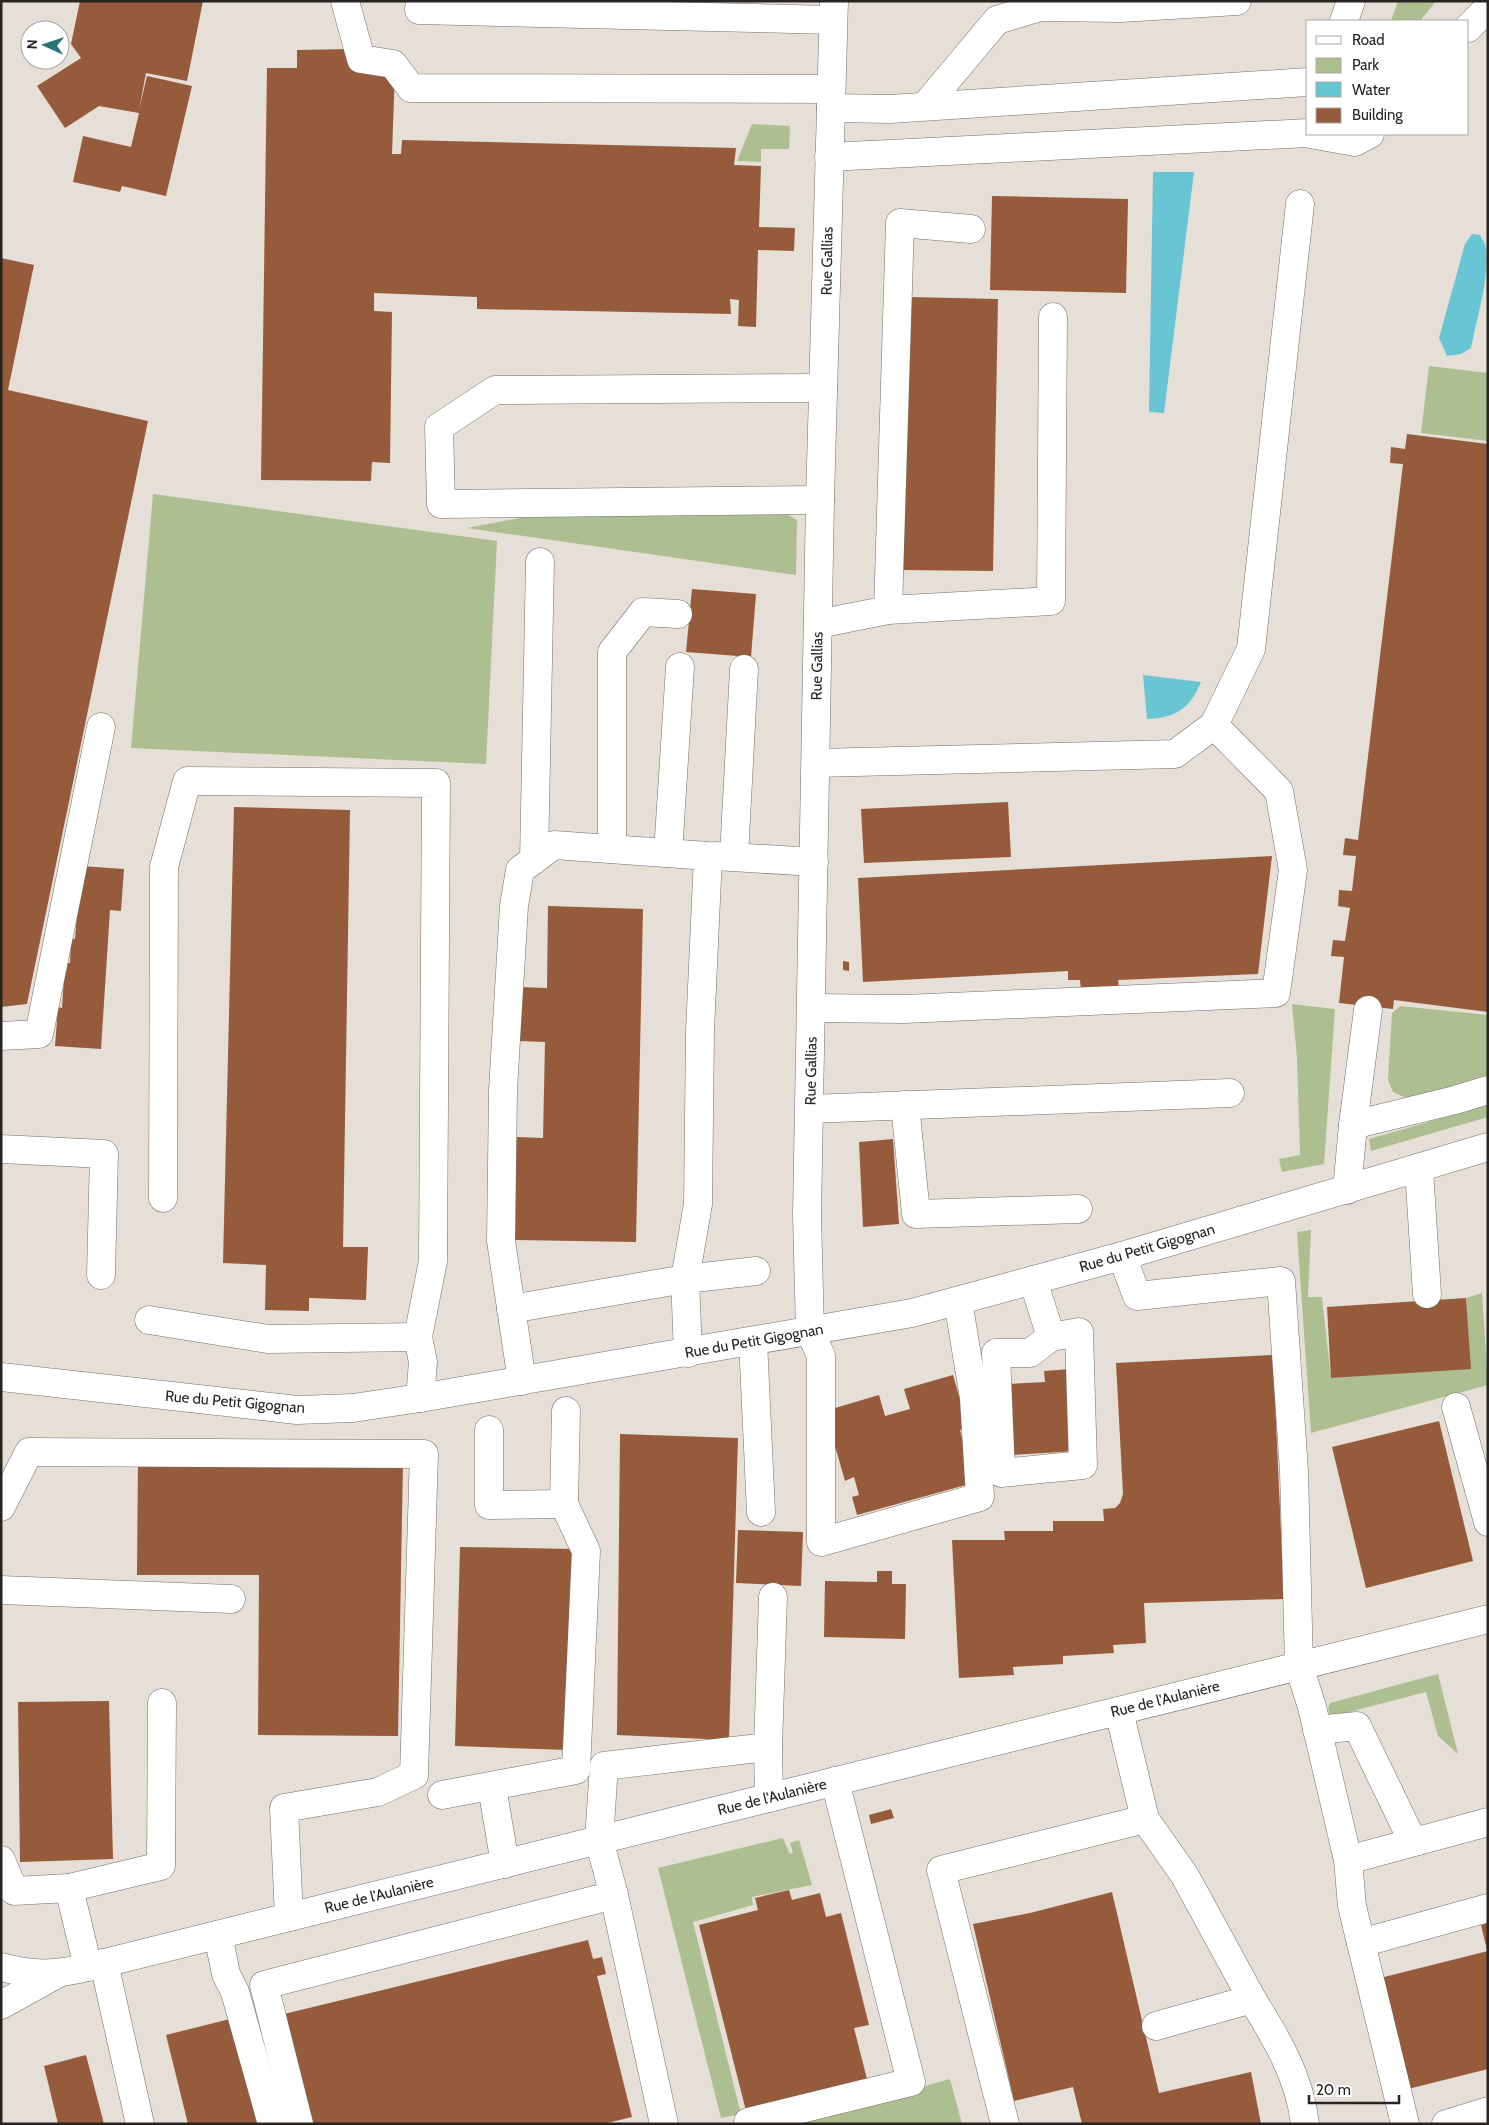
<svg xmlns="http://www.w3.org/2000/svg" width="1489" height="2125" font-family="Cabin,sans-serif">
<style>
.green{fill:#adbf91}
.water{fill:#68c5d4}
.building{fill:#965b3b}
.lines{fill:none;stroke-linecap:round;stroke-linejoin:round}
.minor-casing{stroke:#756e68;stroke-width:29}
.minor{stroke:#fff;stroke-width:28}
.labels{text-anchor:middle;stroke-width:5;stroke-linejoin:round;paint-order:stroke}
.street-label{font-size:15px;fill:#272421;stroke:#fff}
</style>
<rect width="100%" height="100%" fill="#e6dfd7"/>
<g class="green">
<path d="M 1398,1 L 1436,1 L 1420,21 L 1391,21 Z"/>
<path d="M 752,124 L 790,126 L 789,149 L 761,149 L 761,162 L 737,161 Z"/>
<path d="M 1429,366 L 1488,373 L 1488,441 L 1421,433 Z"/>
<path d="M 153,494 L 497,541 L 486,764 L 131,748 Z"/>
<path d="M 783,512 L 797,520 L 796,575 L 467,528 L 535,515 Z"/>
<path d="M 1292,1004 L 1335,1009 L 1324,1164 L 1282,1172 L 1279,1159 L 1300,1155 L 1297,1058 Z"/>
<path d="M 1400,1006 L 1488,1015 L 1488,1075 L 1417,1097 L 1406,1098 L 1393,1092 L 1388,1080 L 1392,1013 Z"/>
<path d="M 1488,1105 L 1488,1117 L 1371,1151 L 1369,1139 Z"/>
<path d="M 1311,1230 L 1308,1297 L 1322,1297 L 1331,1378 L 1470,1368 L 1466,1298 L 1482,1293 L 1488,1385 L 1311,1433 L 1297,1232 Z"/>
<path d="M 1438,1674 L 1458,1754 L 1438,1736 L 1426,1692 L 1330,1717 L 1328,1708 L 1330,1703 Z"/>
<path d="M 783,1838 L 790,1854 L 793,1852 L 790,1843 L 799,1840 L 812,1885 L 752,1897 L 753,1905 L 693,1922 L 741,2114 L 721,2118 L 658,1868 Z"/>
<path d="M 950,2079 L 962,2124 L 789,2124 Z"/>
</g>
<g class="water">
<path d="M 1153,172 L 1194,172 L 1164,413 L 1149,412 Z"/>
<path d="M 1472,234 L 1480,235 C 1482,239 1486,244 1486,249 C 1489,281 1477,317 1471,348 L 1461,354 L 1447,356 L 1439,338 L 1465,244 Z"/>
<path d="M 1143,675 L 1201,682 C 1190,709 1175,718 1147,719 Z"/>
</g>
<g class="building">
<path d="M 80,1 L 203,1 L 187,81 L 146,73 L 139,110 L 147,76 L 192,86 L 166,196 L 122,186 L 120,192 L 73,182 L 83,136 L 131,147 L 139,113 L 99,106 L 65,128 L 37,86 L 81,58 L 71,44 Z"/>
<path d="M 351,49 L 351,69 L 395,70 L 392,154 L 401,154 L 402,140 L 736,148 L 734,165 L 761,166 L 759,227 L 795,228 L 794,251 L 758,250 L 756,327 L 738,326 L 739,300 L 730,299 L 731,314 L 477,309 L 477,297 L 374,293 L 374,311 L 392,312 L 390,463 L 372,462 L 371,481 L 261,480 L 267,68 L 297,68 L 297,50 Z"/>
<path d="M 992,196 L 1128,199 L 1126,293 L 990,290 Z"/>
<path d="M 1,258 L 34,265 L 8,390 L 148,421 L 27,1004 L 1,1007 Z"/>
<path d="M 908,297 L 998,299 L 993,571 L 901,570 Z"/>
<path d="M 1407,434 L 1488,444 L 1488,1012 L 1394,1000 L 1393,1009 L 1339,1003 L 1344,957 L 1331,956 L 1333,940 L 1345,941 L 1350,908 L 1338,906 L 1339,890 L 1352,891 L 1356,856 L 1343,855 L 1345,838 L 1358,840 L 1403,464 L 1390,463 L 1391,447 L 1405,449 Z"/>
<path d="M 692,589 L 756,594 L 751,657 L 686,652 Z"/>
<path d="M 1008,802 L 1011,857 L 864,863 L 861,809 Z"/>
<path d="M 234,807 L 350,810 L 343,1247 L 368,1247 L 366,1300 L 309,1298 L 309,1311 L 265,1310 L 266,1265 L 223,1263 Z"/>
<path d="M 1272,856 L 1258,974 L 1118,980 L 1119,988 L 1081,990 L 1080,980 L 1068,980 L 1068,971 L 863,982 L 858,878 Z"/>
<path d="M 81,866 L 124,869 L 121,911 L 110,910 L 101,1049 L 55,1046 L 58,1007 L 62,1008 L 65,963 L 70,963 L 71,939 L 75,939 Z"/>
<path d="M 548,906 L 643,909 L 636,1242 L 515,1240 L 516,1137 L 543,1138 L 545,1042 L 518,1041 L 519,987 L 547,988 Z"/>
<path d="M 843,961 L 849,962 L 849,971 L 843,970 Z"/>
<path d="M 893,1139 L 899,1224 L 863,1227 L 859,1142 Z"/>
<path d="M 1466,1298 L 1471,1369 L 1331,1378 L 1327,1307 Z"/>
<path d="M 1273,1355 L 1284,1599 L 1144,1603 L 1146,1643 L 1113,1645 L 1114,1653 L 1063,1656 L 1063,1664 L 1013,1667 L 1014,1675 L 959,1678 L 952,1540 L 1005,1540 L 1004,1531 L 1053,1531 L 1053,1521 L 1104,1521 L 1103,1509 L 1115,1508 L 1120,1503 L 1123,1494 L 1116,1363 Z"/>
<path d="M 1071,1369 L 1076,1451 L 1012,1455 L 1009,1384 L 1045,1382 L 1044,1371 Z"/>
<path d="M 953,1375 L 968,1427 L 960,1430 L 973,1483 L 857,1515 L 852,1497 L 859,1495 L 854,1477 L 845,1481 L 825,1411 L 879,1395 L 885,1416 L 910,1409 L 904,1389 Z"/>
<path d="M 1439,1421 L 1473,1561 L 1366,1588 L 1332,1447 Z"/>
<path d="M 620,1434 L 738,1438 L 729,1740 L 617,1735 Z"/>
<path d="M 138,1461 L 403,1462 L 398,1736 L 258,1735 L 259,1575 L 137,1575 Z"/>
<path d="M 738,1530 L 803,1532 L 801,1586 L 736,1583 Z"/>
<path d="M 460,1547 L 575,1549 L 568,1750 L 455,1746 Z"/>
<path d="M 877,1571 L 892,1571 L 892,1584 L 906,1584 L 905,1639 L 824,1637 L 825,1581 L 877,1582 Z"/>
<path d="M 109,1701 L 113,1859 L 20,1862 L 18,1702 Z"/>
<path d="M 891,1809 L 894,1818 L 871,1824 L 869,1815 Z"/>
<path d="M 789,1890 L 792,1900 L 820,1893 L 826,1917 L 841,1913 L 869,2025 L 854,2028 L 867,2079 L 746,2111 L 699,1925 L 758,1910 L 755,1898 Z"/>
<path d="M 1112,1892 L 1159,2093 L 1251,2072 L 1261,2124 L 1082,2124 L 1073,2087 L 1014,2101 L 973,1924 L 1030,1913 Z"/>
<path d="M 1488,1923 L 1488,1950 L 1487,1950 L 1481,1925 Z"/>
<path d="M 588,1940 L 593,1959 L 602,1957 L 606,1974 L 597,1976 L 632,2117 L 603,2124 L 303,2124 L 276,2016 Z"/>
<path d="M 1488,1951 L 1488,2069 L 1408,2089 L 1380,1978 Z"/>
<path d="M 234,2018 L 260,2124 L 188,2124 L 166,2035 Z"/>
<path d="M 86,2055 L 104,2124 L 58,2124 L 44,2066 Z"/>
</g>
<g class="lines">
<g class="minor-casing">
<g id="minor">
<path d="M 345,1 L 361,59 L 393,64 L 411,88 L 831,89"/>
<path d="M 420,1 L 419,10 L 833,20"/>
<path d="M 834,1 L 820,500 L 807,1215 L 810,1331 L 821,1356 L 821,1542 L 980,1497 L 974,1398 L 958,1301"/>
<path d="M 1344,21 L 1351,1"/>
<path d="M 1468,28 L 1488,8"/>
<path d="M 925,106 L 997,20 L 1040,7 L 1121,8 L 1237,1"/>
<path d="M 831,108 L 890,109 L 1308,82"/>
<path d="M 1310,134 L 1355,142 L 1370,134"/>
<path d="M 829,157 L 1308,133"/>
<path d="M 820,500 L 441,504 L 439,427 L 495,390 L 823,388"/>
<path d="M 888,610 L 900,223 L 971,229"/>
<path d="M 818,624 L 888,610 L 1051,601 L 1053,317"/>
<path d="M 816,763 L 1175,754 L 1214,725 L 1251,649 L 1300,204"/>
<path d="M 612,849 L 612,652 L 643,612 L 678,614"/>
<path d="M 668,853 L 680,667"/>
<path d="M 715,856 L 814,862"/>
<path d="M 734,856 L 744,669"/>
<path d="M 534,860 L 540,562"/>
<path d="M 812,1008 L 904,1009 L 1276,993 L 1293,870 L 1279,791 L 1214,725"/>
<path d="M 1,1036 L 39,1034 L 101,727"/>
<path d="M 905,1105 L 916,1214 L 1078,1209"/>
<path d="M 810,1109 L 1230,1093"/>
<path d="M 1353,1125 L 1368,1010"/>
<path d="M 1,1149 L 104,1154 L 101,1275"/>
<path d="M 1419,1169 L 1427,1294"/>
<path d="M 1347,1190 L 1353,1125 L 1455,1100 L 1488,1090"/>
<path d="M 163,1198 L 164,867 L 187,781 L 436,783 L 433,1261 L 418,1337"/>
<path d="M 1122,1256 L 1137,1296 L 1281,1281 L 1294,1471 L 1299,1666 L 1312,1707 L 1348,1860 L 1488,1822"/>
<path d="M 1033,1280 L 1051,1337 L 1079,1332 L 1083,1465 L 1001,1473 L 996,1353 L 1030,1353 L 1051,1337"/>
<path d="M 511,1309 L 685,1279 L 756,1271"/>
<path d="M 149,1320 L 268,1339 L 418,1337 L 423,1362 L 420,1398"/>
<path d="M 753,1341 L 761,1512"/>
<path d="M 1,1377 L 297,1410 L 353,1408 L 420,1398 L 912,1313 L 1122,1256 L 1488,1147"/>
<path d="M 522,1381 L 501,1241 L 503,1090 L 514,906 L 520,870 L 554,845 L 708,856 L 700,1031 L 698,1204 L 685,1279 L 688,1353"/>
<path d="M 1456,1407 L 1488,1522"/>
<path d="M 564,1504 L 566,1411"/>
<path d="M 1,1507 L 29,1452 L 424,1454 L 414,1775 L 378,1792 L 284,1808 L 289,1917"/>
<path d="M 1,1590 L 231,1599"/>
<path d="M 1119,1711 L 1145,1819 L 1185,1876 L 1252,1999"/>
<path d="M 1317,1730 L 1357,1726 L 1413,1842"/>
<path d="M 492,1787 L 505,1864"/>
<path d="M 442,1795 L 576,1770 L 586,1551 L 564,1504 L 489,1505 L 489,1430"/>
<path d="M 769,1798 L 768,1747 L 773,1597"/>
<path d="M 1,1860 L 14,1891 L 69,1888 L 88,1967"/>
<path d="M 1348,1860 L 1352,1906 L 1405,2124"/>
<path d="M 69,1888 L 161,1866 L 162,1703"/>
<path d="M 218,1935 L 226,1974 L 235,1992 L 272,2124"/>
<path d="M 1361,1943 L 1488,1908"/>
<path d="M 104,1963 L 140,2124"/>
<path d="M 1,1967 C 35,1976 55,1975 88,1967 L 1488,1619"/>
<path d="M 1,2005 L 57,1974"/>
<path d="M 1156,2026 L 1252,1999 C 1276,2038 1300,2077 1305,2124"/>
<path d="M 748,2122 L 911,2082 L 835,1781"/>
<path d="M 299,2124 L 264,1985 L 614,1895"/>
<path d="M 664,2124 L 614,1895 L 599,1840 L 604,1766 L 768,1747"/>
<path d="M 1005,2124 L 941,1870 L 1145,1819"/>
<path d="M 1446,2124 L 1488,2111"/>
</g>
</g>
<use href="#minor" class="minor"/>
</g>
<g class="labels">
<g class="street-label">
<text transform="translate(827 261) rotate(-89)" y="5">Rue Gallias</text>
<text transform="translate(817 666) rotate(-89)" y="5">Rue Gallias</text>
<text transform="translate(811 1071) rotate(-89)" y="5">Rue Gallias</text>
<text transform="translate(1147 1248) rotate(-16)" y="5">Rue du Petit Gigognan</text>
<text transform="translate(754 1341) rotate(-10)" y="5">Rue du Petit Gigognan</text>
<text transform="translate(235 1402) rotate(5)" y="5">Rue du Petit Gigognan</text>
<text transform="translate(1165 1699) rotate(-14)" y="5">Rue de l'Aulanière</text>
<text transform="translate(772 1797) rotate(-14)" y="5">Rue de l'Aulanière</text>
<text transform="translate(379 1895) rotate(-14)" y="5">Rue de l'Aulanière</text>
</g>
</g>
<rect width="1489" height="2125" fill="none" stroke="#272421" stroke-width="5"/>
<rect x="1306" y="20" width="162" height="115" fill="#ffffff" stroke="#a9a7a6"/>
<rect x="1316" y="36" width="25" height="8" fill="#ffffff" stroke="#a9a7a6"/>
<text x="1352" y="45" font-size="15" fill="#272421">Road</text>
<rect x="1316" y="58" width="25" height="15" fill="#adbf91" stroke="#a9a7a6"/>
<text x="1352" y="70" font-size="15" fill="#272421">Park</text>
<rect x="1316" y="82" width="25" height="15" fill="#68c5d4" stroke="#a9a7a6"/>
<text x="1352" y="95" font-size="15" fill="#272421">Water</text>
<rect x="1316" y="108" width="25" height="15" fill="#965b3b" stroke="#a9a7a6"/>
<text x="1352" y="120" font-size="15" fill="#272421">Building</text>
<g transform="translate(45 45) rotate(273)"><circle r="24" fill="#ffffff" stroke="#a9a7a6"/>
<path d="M0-4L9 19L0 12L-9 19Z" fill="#297476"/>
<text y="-8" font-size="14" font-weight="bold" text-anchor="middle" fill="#272421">N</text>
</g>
<path d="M1309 2095v8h90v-8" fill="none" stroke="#272421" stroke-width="2.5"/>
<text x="1316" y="2095" font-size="15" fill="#272421" stroke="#ffffff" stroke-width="4" paint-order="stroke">20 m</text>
</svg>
